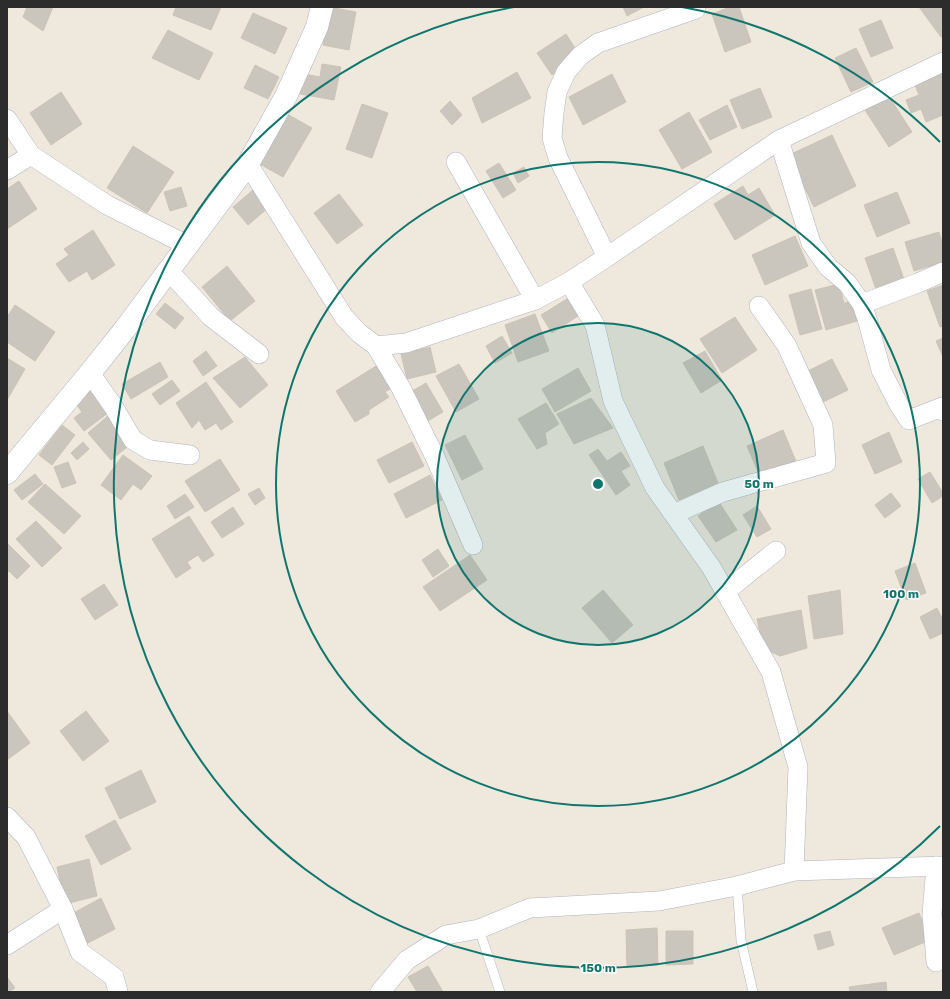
<svg xmlns="http://www.w3.org/2000/svg" width="950" height="999" font-family="Rubik,sans-serif">
<style>
.building{fill:#cac5bd;stroke:#cbc4b6}
.lines{fill:none;stroke-linecap:round;stroke-linejoin:round}
.service-casing{stroke:#b1b3c1;stroke-width:10}
.minor-casing{stroke:#b1b3c1;stroke-width:20}
.secondary-casing{stroke:#b1b3c1;stroke-width:23}
.service{stroke:#fff;stroke-width:9}
.minor{stroke:#fff;stroke-width:19}
.secondary{stroke:#fff;stroke-width:22}
.ring{fill:none;stroke:#0f766e;stroke-width:2}
.centre{fill:#0f766e;stroke:#fff;stroke-width:2}
.ring-label{font-size:12px;text-anchor:middle;font-weight:bold;fill:#0f766e;stroke:#fff;stroke-width:3;stroke-linejoin:round;paint-order:stroke}
</style>
<rect width="100%" height="100%" fill="#efe8dd"/>
<g class="building">
<path d="M 27,7 L 53,7 L 43,31 L 23,17 Z"/>
<path d="M 176,7 L 221,7 L 211,30 L 173,15 Z"/>
<path d="M 329,7 L 356,12 L 349,50 L 323,45 Z"/>
<path d="M 623,7 L 644,7 L 627,16 Z"/>
<path d="M 730,7 L 739,7 L 751,42 L 725,52 L 712,14 Z"/>
<path d="M 919,7 L 943,7 L 943,36 L 941,37 Z"/>
<path d="M 253,13 L 287,28 L 275,54 L 241,38 Z"/>
<path d="M 881,20 L 893,48 L 871,57 L 859,29 Z"/>
<path d="M 168,30 L 213,53 L 199,80 L 152,58 Z"/>
<path d="M 566,34 L 580,56 L 552,75 L 537,53 Z"/>
<path d="M 856,48 L 873,82 L 851,92 L 835,58 Z"/>
<path d="M 322,64 L 341,67 L 334,100 L 300,94 L 304,74 L 320,77 Z"/>
<path d="M 255,65 L 279,77 L 268,99 L 244,88 Z"/>
<path d="M 517,72 L 531,98 L 482,123 L 472,98 Z"/>
<path d="M 942,73 L 943,76 L 943,115 L 926,122 L 921,109 L 911,113 L 906,100 L 919,95 L 915,85 Z"/>
<path d="M 612,74 L 626,102 L 583,125 L 569,97 Z"/>
<path d="M 760,88 L 772,117 L 742,129 L 730,100 Z"/>
<path d="M 61,92 L 82,124 L 51,145 L 30,113 Z"/>
<path d="M 888,95 L 912,132 L 889,147 L 865,110 Z"/>
<path d="M 450,101 L 462,115 L 452,125 L 440,111 Z"/>
<path d="M 362,104 L 388,113 L 372,158 L 346,149 Z"/>
<path d="M 727,105 L 737,127 L 710,140 L 699,120 Z"/>
<path d="M 689,112 L 712,152 L 682,169 L 659,130 Z"/>
<path d="M 287,114 L 312,128 L 283,177 L 258,163 Z"/>
<path d="M 832,135 L 856,186 L 814,207 L 789,155 Z"/>
<path d="M 133,146 L 174,172 L 147,213 L 107,188 Z"/>
<path d="M 499,163 L 516,190 L 503,198 L 486,171 Z"/>
<path d="M 524,167 L 529,176 L 518,183 L 513,173 Z"/>
<path d="M 19,181 L 37,209 L 7,229 L 7,189 Z"/>
<path d="M 743,186 L 748,195 L 759,188 L 775,215 L 735,240 L 714,204 Z"/>
<path d="M 181,187 L 187,206 L 170,211 L 164,192 Z"/>
<path d="M 253,190 L 268,208 L 248,225 L 233,207 Z"/>
<path d="M 897,192 L 910,223 L 877,237 L 864,205 Z"/>
<path d="M 339,194 L 363,225 L 337,244 L 314,213 Z"/>
<path d="M 93,230 L 115,265 L 92,280 L 87,271 L 69,282 L 56,264 L 69,255 L 64,249 Z"/>
<path d="M 939,232 L 943,246 L 943,262 L 914,271 L 905,242 Z"/>
<path d="M 795,236 L 808,266 L 765,285 L 752,255 Z"/>
<path d="M 893,248 L 905,282 L 877,292 L 865,258 Z"/>
<path d="M 227,266 L 255,301 L 230,321 L 202,287 Z"/>
<path d="M 839,284 L 844,303 L 852,301 L 857,321 L 826,330 L 815,290 Z"/>
<path d="M 943,285 L 943,326 L 940,327 L 927,291 Z"/>
<path d="M 811,289 L 822,329 L 800,335 L 789,295 Z"/>
<path d="M 570,297 L 581,314 L 552,333 L 541,315 Z"/>
<path d="M 165,303 L 184,318 L 175,329 L 156,314 Z"/>
<path d="M 15,305 L 55,332 L 35,361 L 7,342 L 7,317 Z"/>
<path d="M 535,314 L 549,351 L 518,362 L 505,325 Z"/>
<path d="M 735,317 L 757,350 L 722,373 L 700,339 Z"/>
<path d="M 502,336 L 512,353 L 495,363 L 486,346 Z"/>
<path d="M 943,338 L 943,357 L 936,341 Z"/>
<path d="M 430,347 L 436,372 L 407,379 L 401,354 Z"/>
<path d="M 206,351 L 217,366 L 203,376 L 193,361 Z"/>
<path d="M 705,351 L 722,380 L 701,393 L 683,363 Z"/>
<path d="M 245,357 L 268,385 L 240,408 L 213,378 Z"/>
<path d="M 7,358 L 25,369 L 7,400 Z"/>
<path d="M 832,359 L 848,390 L 823,402 L 808,371 Z"/>
<path d="M 160,362 L 168,377 L 131,399 L 122,384 Z"/>
<path d="M 381,363 L 395,386 L 385,392 L 389,397 L 369,410 L 369,414 L 355,422 L 336,391 Z"/>
<path d="M 459,364 L 479,399 L 456,412 L 436,376 Z"/>
<path d="M 578,368 L 591,391 L 555,412 L 542,389 Z"/>
<path d="M 172,380 L 180,391 L 160,405 L 152,394 Z"/>
<path d="M 206,382 L 233,422 L 221,430 L 216,423 L 205,430 L 199,420 L 192,428 L 176,403 Z"/>
<path d="M 426,383 L 443,412 L 426,422 L 409,393 Z"/>
<path d="M 90,388 L 108,413 L 84,431 L 74,418 L 82,412 L 73,400 Z"/>
<path d="M 591,398 L 613,428 L 574,444 L 557,414 Z"/>
<path d="M 546,403 L 559,424 L 545,433 L 547,444 L 537,449 L 518,419 Z"/>
<path d="M 108,416 L 131,444 L 111,460 L 88,433 Z"/>
<path d="M 62,425 L 75,435 L 52,465 L 39,455 Z"/>
<path d="M 783,430 L 797,464 L 761,479 L 747,446 Z"/>
<path d="M 889,432 L 902,462 L 875,474 L 862,445 Z"/>
<path d="M 465,435 L 483,469 L 462,480 L 445,445 Z"/>
<path d="M 83,442 L 89,449 L 77,460 L 71,453 Z"/>
<path d="M 412,442 L 424,466 L 389,483 L 377,460 Z"/>
<path d="M 703,446 L 718,483 L 679,500 L 664,463 Z"/>
<path d="M 598,449 L 607,461 L 621,452 L 630,466 L 621,471 L 630,485 L 616,495 L 589,455 Z"/>
<path d="M 123,455 L 152,476 L 141,490 L 133,484 L 121,500 L 101,485 Z"/>
<path d="M 220,459 L 240,490 L 205,512 L 185,481 Z"/>
<path d="M 68,462 L 76,483 L 62,488 L 54,467 Z"/>
<path d="M 930,472 L 943,493 L 943,496 L 932,503 L 918,479 Z"/>
<path d="M 35,474 L 43,484 L 22,500 L 14,490 Z"/>
<path d="M 430,475 L 442,500 L 406,518 L 394,494 Z"/>
<path d="M 45,484 L 81,516 L 64,534 L 28,502 Z"/>
<path d="M 259,488 L 265,498 L 255,505 L 248,494 Z"/>
<path d="M 891,493 L 901,506 L 885,518 L 875,505 Z"/>
<path d="M 185,494 L 194,507 L 175,519 L 167,506 Z"/>
<path d="M 719,502 L 737,530 L 716,542 L 698,516 Z"/>
<path d="M 757,506 L 771,529 L 757,537 L 743,515 Z"/>
<path d="M 233,507 L 244,524 L 222,538 L 211,522 Z"/>
<path d="M 189,516 L 214,555 L 203,562 L 198,555 L 187,562 L 191,568 L 176,578 L 152,539 Z"/>
<path d="M 36,521 L 62,548 L 42,567 L 16,539 Z"/>
<path d="M 7,543 L 30,566 L 17,579 L 9,571 L 7,573 Z"/>
<path d="M 438,549 L 449,566 L 433,577 L 422,560 Z"/>
<path d="M 470,555 L 487,580 L 440,611 L 423,587 Z"/>
<path d="M 915,563 L 926,593 L 906,600 L 895,571 Z"/>
<path d="M 104,584 L 118,605 L 95,620 L 81,599 Z"/>
<path d="M 603,590 L 633,625 L 612,643 L 582,608 Z"/>
<path d="M 840,590 L 843,634 L 814,639 L 808,596 Z"/>
<path d="M 937,608 L 943,620 L 943,633 L 930,639 L 920,617 Z"/>
<path d="M 801,610 L 807,648 L 780,656 L 763,648 L 757,619 Z"/>
<path d="M 7,711 L 30,743 L 7,760 Z"/>
<path d="M 86,711 L 109,741 L 83,761 L 60,731 Z"/>
<path d="M 141,770 L 156,802 L 120,819 L 105,788 Z"/>
<path d="M 115,820 L 131,849 L 101,865 L 85,836 Z"/>
<path d="M 89,859 L 97,896 L 65,904 L 57,867 Z"/>
<path d="M 101,898 L 115,929 L 84,945 L 70,915 Z"/>
<path d="M 919,913 L 930,940 L 894,955 L 882,928 Z"/>
<path d="M 657,928 L 658,965 L 627,967 L 626,930 Z"/>
<path d="M 666,931 L 693,931 L 693,964 L 666,965 Z"/>
<path d="M 830,931 L 834,945 L 818,950 L 814,935 Z"/>
<path d="M 428,966 L 443,992 L 417,992 L 408,977 Z"/>
<path d="M 7,977 L 15,988 L 8,992 L 7,992 Z"/>
<path d="M 886,982 L 887,992 L 850,992 L 849,987 Z"/>
</g>
<g class="lines">
<g class="service-casing">
<g id="service">
<path d="M 737,886 L 741,940 L 753,992"/>
<path d="M 479,929 L 500,992"/>
</g>
</g>
<g class="minor-casing">
<g id="minor">
<path d="M 7,119 L 31,155 L 107,205 L 187,245"/>
<path d="M 779,140 L 811,243 L 828,267 L 847,283 L 862,304 L 868,322 L 881,370 L 899,405 L 909,420 L 942,407 L 943,411"/>
<path d="M 456,162 L 535,300"/>
<path d="M 248,164 L 344,317 L 359,333 L 376,346 L 406,343 L 535,300 L 569,282 L 607,257 L 779,140 L 943,62"/>
<path d="M 7,170 L 31,155"/>
<path d="M 607,257 L 558,158 L 552,138 L 554,113 L 557,92 L 566,72 L 581,55 L 598,43 L 696,9"/>
<path d="M 168,270 L 211,317 L 259,354"/>
<path d="M 569,282 L 595,325 L 613,401 L 655,488 L 711,567 L 771,672 L 798,767 L 794,871"/>
<path d="M 862,304 L 918,283 L 943,272"/>
<path d="M 376,346 L 401,388 L 435,457 L 473,545"/>
<path d="M 90,373 L 113,406 L 133,440 L 150,450 L 190,455"/>
<path d="M 674,514 L 723,492 L 826,463 L 823,425 L 787,346 L 759,306"/>
<path d="M 725,592 L 776,551"/>
<path d="M 7,817 L 26,837 L 63,909"/>
<path d="M 936,866 L 932,914 L 936,962"/>
<path d="M 7,945 L 63,909 L 80,952 L 114,977 L 118,992"/>
<path d="M 380,992 L 407,960 L 446,935 L 479,929 L 530,908 L 659,901 L 737,886 L 794,871 L 943,866"/>
</g>
</g>
<g class="secondary-casing">
<path id="secondary" d="M 7,473 L 90,373 L 125,329 L 248,164 L 286,96 L 317,27 L 322,7"/>
</g>
<use href="#service" class="service"/>
<use href="#minor" class="minor"/>
<use href="#secondary" class="secondary"/>
</g>
<circle cx="598" cy="484" r="161" fill="#0f766e" fill-opacity=".12"/>
<g class="ring">
<circle cx="598" cy="484" r="161"/>
<circle cx="598" cy="484" r="322"/>
<path d="M940 826A484 484 0 1 1 514 7M682 7A484 484 0 0 1 940 142"/>
</g>
<circle cx="598" cy="484" r="6" class="centre"/>
<g class="ring-label">
<text x="759" y="488">50 m</text>
<text x="901" y="598">100 m</text>
<text x="598" y="972">150 m</text>
</g>
<rect width="950" height="999" fill="none" stroke="#2c2c2c" stroke-width="16"/>
</svg>
